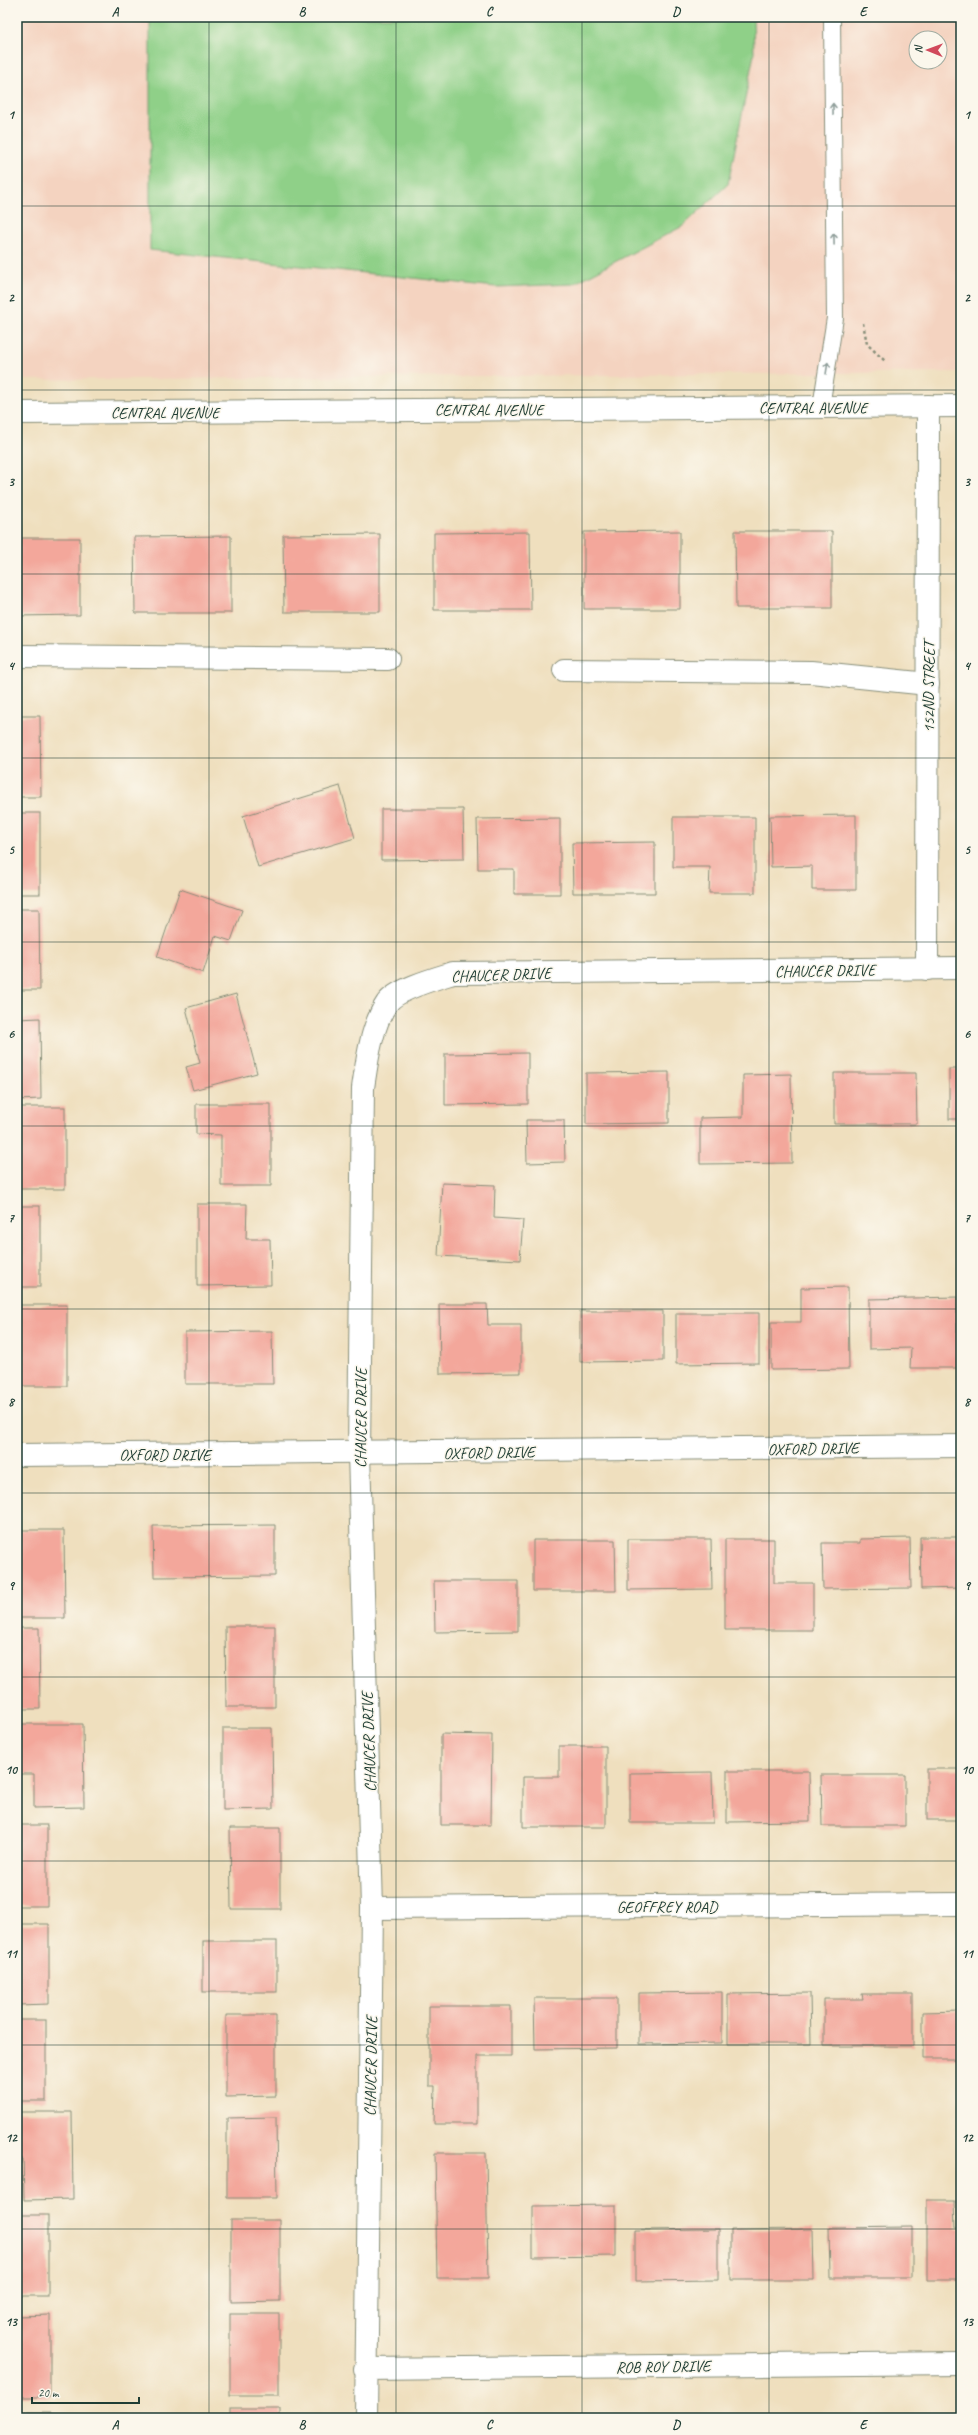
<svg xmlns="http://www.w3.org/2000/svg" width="978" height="2435" font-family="Caveat,sans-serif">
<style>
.built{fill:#f4d3c0;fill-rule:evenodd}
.green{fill:#8fd088;stroke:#57865e}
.building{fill:#f3a79b}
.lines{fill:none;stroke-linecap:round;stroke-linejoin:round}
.lane-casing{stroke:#878e79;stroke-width:18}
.street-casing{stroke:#878e79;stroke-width:24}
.secondary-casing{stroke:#878e79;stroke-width:24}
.path{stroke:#878e79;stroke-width:2.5;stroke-dasharray:3 3;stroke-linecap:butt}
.lane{stroke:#fff;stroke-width:16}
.street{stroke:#fff;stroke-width:22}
.secondary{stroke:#fff;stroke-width:22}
.oneway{stroke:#8f9e9a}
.grid{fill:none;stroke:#1f3d34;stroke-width:1;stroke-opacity:0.55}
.labels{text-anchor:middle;stroke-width:3;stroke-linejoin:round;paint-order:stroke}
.street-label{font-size:16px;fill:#1f3d34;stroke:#fbf7ec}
.neatline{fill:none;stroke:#1f3d34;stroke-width:1.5}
.grid-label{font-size:13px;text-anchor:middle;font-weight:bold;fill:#1f3d34}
</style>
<rect width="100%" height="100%" fill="#fbf7ec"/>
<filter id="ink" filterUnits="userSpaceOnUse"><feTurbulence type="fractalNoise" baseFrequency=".025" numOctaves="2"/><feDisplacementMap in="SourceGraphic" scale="8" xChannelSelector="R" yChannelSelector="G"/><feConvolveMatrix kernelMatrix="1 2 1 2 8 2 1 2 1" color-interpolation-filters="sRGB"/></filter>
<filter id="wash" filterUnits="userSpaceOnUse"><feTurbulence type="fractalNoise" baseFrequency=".012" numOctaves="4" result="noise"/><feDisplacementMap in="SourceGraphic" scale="16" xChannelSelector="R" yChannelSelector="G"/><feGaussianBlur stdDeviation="0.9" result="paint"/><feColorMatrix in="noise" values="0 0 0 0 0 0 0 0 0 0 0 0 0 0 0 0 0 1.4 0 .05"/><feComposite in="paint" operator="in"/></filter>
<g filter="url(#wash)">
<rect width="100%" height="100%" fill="#efdfbe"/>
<path class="built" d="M 17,17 L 961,17 L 961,372 L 17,380 ZM 916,38 L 940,38 L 940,62 L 916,62 Z"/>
<path class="green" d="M 150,17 L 753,17 L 754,54 L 728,184 L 683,226 L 573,284 L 496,287 L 150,250 Z"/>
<g id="blocks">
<g class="building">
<path d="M 680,531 L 680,609 L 584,609 L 584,532 Z"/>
<path d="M 735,531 L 832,531 L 832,608 L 736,608 Z"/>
<path d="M 530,532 L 531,610 L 434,610 L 434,533 Z"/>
<path d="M 380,534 L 380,612 L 284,612 L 283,535 Z"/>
<path d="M 231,536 L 231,613 L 135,613 L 134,537 Z"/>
<path d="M 17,538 L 80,538 L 80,615 L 17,616 Z"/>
<path d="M 17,716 L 40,716 L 41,797 L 17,797 Z"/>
<path d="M 340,786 L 355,838 L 258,867 L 243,816 Z"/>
<path d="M 381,809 L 463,809 L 464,859 L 381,860 Z"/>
<rect x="17" y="813" width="23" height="81"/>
<path d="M 856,815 L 856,890 L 812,890 L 812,866 L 771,867 L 770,816 Z"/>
<path d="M 673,817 L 755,817 L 755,893 L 709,893 L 710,867 L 673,867 Z"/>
<path d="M 560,818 L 560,894 L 514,894 L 514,869 L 478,869 L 477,819 Z"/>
<path d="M 655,842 L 655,893 L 573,893 L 572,843 Z"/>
<path d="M 180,889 L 242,910 L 231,941 L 215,936 L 203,973 L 157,957 Z"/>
<path d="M 17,909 L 39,909 L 40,990 L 17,990 Z"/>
<path d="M 236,994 L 257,1073 L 193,1090 L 186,1067 L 200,1063 L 186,1008 Z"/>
<path d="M 40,1018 L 41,1099 L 17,1100 L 17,1019 Z"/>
<path d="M 528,1053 L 528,1104 L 445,1105 L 445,1054 Z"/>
<rect x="949" y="1069" width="12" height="50"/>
<path d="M 669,1072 L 669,1123 L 586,1124 L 586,1073 Z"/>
<path d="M 834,1073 L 916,1073 L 917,1124 L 834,1124 Z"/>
<path d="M 791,1074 L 792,1163 L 700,1164 L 700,1118 L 743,1117 L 743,1075 Z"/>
<path d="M 196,1104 L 271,1104 L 271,1186 L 221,1186 L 221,1135 L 196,1134 Z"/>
<rect x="17" y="1107" width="48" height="82"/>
<path d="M 526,1120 L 564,1120 L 565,1162 L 527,1163 Z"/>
<path d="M 442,1183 L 495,1185 L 494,1218 L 523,1220 L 520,1260 L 438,1256 Z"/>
<path d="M 197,1204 L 247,1204 L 246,1239 L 270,1239 L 271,1285 L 197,1286 Z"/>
<rect x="17" y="1206" width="23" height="81"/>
<path d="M 848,1287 L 849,1369 L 771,1370 L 771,1322 L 801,1322 L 801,1288 Z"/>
<path d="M 957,1297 L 957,1368 L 910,1368 L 911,1348 L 869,1349 L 869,1299 Z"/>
<path d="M 439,1304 L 487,1304 L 488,1325 L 521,1325 L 521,1373 L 440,1374 Z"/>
<rect x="17" y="1305" width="50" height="81"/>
<path d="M 580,1311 L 663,1311 L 663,1361 L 580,1362 Z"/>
<path d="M 676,1313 L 759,1313 L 759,1363 L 676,1364 Z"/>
<path d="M 272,1331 L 273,1384 L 185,1384 L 185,1332 Z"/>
<path d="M 275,1525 L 275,1576 L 154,1577 L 153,1526 Z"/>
<path d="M 17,1530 L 64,1530 L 65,1618 L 17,1618 Z"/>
<path d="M 920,1537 L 961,1537 L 961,1588 L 921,1589 Z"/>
<path d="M 910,1538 L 911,1588 L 823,1589 L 822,1543 L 860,1543 L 860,1539 Z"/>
<path d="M 628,1539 L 711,1539 L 712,1589 L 628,1590 Z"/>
<path d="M 725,1539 L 774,1539 L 774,1583 L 813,1583 L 813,1630 L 725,1630 Z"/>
<path d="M 533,1540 L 615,1540 L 616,1591 L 533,1591 Z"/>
<path d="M 434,1581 L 518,1581 L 518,1631 L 435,1632 Z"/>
<path d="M 225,1626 L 275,1626 L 275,1707 L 226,1707 Z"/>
<path d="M 17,1628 L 39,1628 L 40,1709 L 17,1709 Z"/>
<path d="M 17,1724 L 83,1724 L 84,1807 L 34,1808 L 34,1774 L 17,1774 Z"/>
<path d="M 223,1728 L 272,1728 L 273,1809 L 223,1810 Z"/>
<path d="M 441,1734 L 492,1735 L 491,1825 L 441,1825 Z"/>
<path d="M 559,1746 L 606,1746 L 606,1827 L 523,1827 L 523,1777 L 559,1777 Z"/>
<rect x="927" y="1769" width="34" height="51"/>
<path d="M 727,1771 L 809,1771 L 810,1821 L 727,1822 Z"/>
<path d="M 712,1772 L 713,1823 L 630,1823 L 630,1773 Z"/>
<path d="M 821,1775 L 905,1775 L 905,1826 L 822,1826 Z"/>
<rect x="17" y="1825" width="30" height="81"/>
<path d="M 230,1828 L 280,1828 L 280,1909 L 231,1909 Z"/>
<path d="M 17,1924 L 49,1924 L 49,2004 L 17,2005 Z"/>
<rect x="203" y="1941" width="74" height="51"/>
<path d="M 722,1992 L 722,2043 L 639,2044 L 639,1993 Z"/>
<path d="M 810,1993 L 811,2044 L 728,2044 L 728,1994 Z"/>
<path d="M 862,1994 L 913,1994 L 913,2046 L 824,2046 L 824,1999 L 863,1999 Z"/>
<path d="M 534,1998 L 617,1998 L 617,2048 L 535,2049 Z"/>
<path d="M 429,2006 L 511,2006 L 511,2056 L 477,2056 L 477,2124 L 434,2124 L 435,2086 L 429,2086 Z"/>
<path d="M 961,2011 L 961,2059 L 923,2059 L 923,2012 Z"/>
<path d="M 226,2015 L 276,2015 L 276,2096 L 226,2097 Z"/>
<rect x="17" y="2020" width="29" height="81"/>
<path d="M 17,2112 L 72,2112 L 73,2199 L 24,2200 L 23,2159 L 17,2159 Z"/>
<path d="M 276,2117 L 277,2198 L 227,2198 L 227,2118 Z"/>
<path d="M 435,2153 L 486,2153 L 488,2278 L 437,2278 Z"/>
<path d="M 927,2200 L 955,2200 L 956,2228 L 961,2228 L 961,2280 L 927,2280 Z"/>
<path d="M 616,2205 L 616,2256 L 533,2257 L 533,2206 Z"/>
<rect x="17" y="2215" width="31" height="81"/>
<path d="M 231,2220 L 280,2220 L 280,2301 L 231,2302 Z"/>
<path d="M 912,2227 L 912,2278 L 830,2278 L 829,2228 Z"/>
<path d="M 718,2229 L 718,2280 L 635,2281 L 635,2230 Z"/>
<path d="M 813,2229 L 814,2280 L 731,2280 L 731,2230 Z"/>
<rect x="230" y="2314" width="49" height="81"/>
<path d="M 50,2315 L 50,2397 L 17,2397 L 17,2316 Z"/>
<rect x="230" y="2409" width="50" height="9"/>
<rect x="17" y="2412" width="34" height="6"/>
</g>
</g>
</g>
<g filter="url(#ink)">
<use href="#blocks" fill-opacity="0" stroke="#878e79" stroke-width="1"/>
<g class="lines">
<g class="lane-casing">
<path id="lane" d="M 821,407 L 835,318 L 832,17"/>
</g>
<g class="street-casing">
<g id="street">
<path d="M 17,656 L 388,659"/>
<path d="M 564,670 L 811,672 L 928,684"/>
<path d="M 927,969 L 928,406"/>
<path d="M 17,1455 L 961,1446"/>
<path d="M 372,1908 L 961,1904"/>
<path d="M 365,2369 L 961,2363"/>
<path d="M 366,2418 L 372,1908 L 359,1453 L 363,1088 C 367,1061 371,1027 387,1003 C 397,989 437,978 453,973 L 961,968"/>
</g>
</g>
<g class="secondary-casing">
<path id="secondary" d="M 17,413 L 961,406"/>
</g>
<path class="path" d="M 863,323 L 867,344 L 885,361"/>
<use href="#lane" class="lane"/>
<use href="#street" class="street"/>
<use href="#secondary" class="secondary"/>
</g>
<defs><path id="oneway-shaft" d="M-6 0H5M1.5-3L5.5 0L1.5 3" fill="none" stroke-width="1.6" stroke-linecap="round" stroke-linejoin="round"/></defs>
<g class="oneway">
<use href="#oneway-shaft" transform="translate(833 109) rotate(-91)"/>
<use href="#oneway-shaft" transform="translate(834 239) rotate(-91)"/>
<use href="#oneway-shaft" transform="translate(827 368) rotate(-81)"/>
</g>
</g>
<path class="grid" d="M 209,17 L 209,2418M 396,17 L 396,2418M 582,17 L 582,2418M 769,17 L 769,2418M 17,206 L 961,206M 17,390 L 961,390M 17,574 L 961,574M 17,758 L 961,758M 17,942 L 961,942M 17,1126 L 961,1126M 17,1309 L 961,1309M 17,1493 L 961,1493M 17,1677 L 961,1677M 17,1861 L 961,1861M 17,2045 L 961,2045M 17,2229 L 961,2229"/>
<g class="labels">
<g class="street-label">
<text x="813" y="413">CENTRAL AVENUE</text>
<text x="489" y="415">CENTRAL AVENUE</text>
<text x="165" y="418">CENTRAL AVENUE</text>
<text transform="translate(928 687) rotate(-90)" y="6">152ND STREET</text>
<text transform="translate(825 970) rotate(-1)" y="6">CHAUCER DRIVE</text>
<text transform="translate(501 974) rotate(-2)" y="6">CHAUCER DRIVE</text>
<text transform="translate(360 1418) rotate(-90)" y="6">CHAUCER DRIVE</text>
<text transform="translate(813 1448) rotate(-1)" y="6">OXFORD DRIVE</text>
<text transform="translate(489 1452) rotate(-1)" y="6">OXFORD DRIVE</text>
<text x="165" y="1460">OXFORD DRIVE</text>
<text transform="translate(368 1742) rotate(-92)" y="6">CHAUCER DRIVE</text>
<text x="667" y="1912">GEOFFREY ROAD</text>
<text transform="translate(370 2066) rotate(-89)" y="6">CHAUCER DRIVE</text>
<text transform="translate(663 2366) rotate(-1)" y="6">ROB ROY DRIVE</text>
</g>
</g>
<rect width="978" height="2435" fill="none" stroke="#fbf7ec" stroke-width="44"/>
<g transform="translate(928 50) rotate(271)"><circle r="19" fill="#fbf7ec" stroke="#a3ada2"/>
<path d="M0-3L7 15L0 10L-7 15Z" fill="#d1495b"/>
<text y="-6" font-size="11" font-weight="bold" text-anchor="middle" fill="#1f3d34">N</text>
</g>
<path d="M32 2397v6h107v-6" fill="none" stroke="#1f3d34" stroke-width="2"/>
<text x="38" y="2397" font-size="12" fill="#1f3d34" stroke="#fbf7ec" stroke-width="3" paint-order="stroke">20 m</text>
<rect x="22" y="22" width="934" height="2391" class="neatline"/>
<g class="grid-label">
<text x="115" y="16">A</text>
<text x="302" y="16">B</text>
<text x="489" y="16">C</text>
<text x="676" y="16">D</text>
<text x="863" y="16">E</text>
<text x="11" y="119">1</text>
<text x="967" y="119">1</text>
<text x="11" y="302">2</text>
<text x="967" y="302">2</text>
<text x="11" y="486">3</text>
<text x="967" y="486">3</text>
<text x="11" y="670">4</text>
<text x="967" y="670">4</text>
<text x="11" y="854">5</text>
<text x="967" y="854">5</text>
<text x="11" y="1038">6</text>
<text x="967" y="1038">6</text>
<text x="11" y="1222">7</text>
<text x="967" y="1222">7</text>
<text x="11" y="1406">8</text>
<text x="967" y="1406">8</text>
<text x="11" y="1590">9</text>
<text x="967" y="1590">9</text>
<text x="11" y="1774">10</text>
<text x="967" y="1774">10</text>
<text x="11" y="1958">11</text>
<text x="967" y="1958">11</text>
<text x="11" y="2142">12</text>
<text x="967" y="2142">12</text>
<text x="11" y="2326">13</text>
<text x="967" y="2326">13</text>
<text x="115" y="2429">A</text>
<text x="302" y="2429">B</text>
<text x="489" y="2429">C</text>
<text x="676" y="2429">D</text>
<text x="863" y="2429">E</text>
</g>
</svg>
